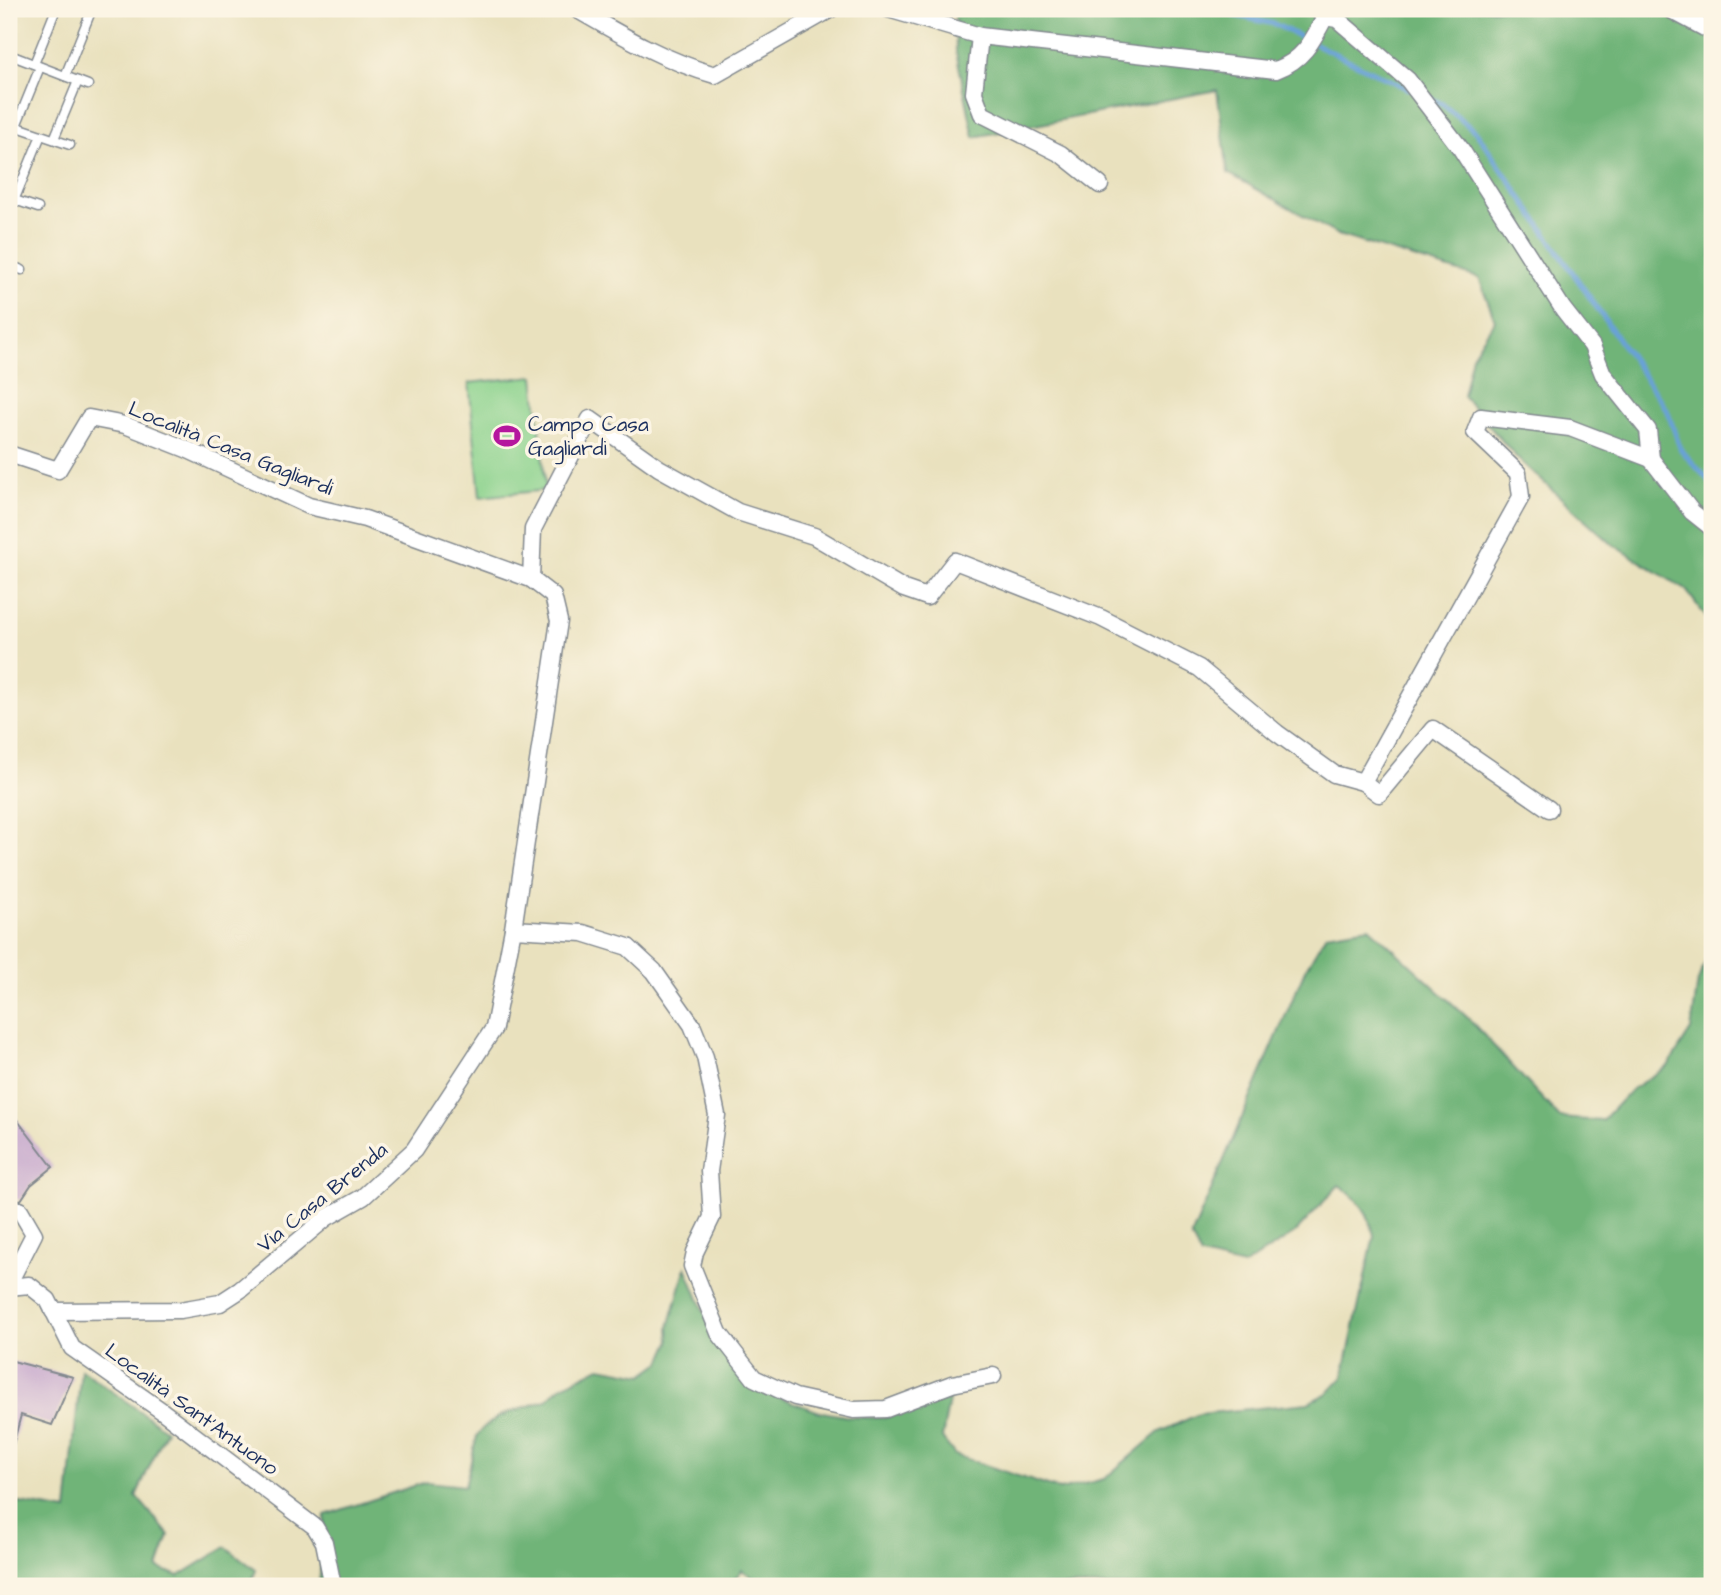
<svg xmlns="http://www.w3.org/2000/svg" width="1721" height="1595" font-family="'Architects Daughter',sans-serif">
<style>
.green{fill:#8ad28c;stroke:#528075;stroke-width:2}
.forest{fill:#6fb478;stroke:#45726b;stroke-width:2}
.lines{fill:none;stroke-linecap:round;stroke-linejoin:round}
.stream{stroke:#69a1d8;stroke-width:5}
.building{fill:#c6a8cd}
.service-casing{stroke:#82888e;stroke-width:11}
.minor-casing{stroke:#82888e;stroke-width:19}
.service{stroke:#fff;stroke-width:8}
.minor{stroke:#fff;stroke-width:16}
.labels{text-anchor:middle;stroke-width:7;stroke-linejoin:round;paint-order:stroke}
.poi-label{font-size:21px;fill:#1b2f5e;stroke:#fcf5e5;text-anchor:start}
.street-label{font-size:21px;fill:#1b2f5e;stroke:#fcf5e5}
</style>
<rect width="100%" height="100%" fill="#fcf5e5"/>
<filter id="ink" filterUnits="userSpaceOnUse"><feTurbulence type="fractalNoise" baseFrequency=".0143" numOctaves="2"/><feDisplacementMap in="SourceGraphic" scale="14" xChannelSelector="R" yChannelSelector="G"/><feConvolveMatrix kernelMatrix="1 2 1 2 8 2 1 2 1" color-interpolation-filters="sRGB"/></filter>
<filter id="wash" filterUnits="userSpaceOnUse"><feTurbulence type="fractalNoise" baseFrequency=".00686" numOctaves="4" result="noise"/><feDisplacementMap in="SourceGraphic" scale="28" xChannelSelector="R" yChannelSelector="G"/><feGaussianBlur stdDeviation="1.57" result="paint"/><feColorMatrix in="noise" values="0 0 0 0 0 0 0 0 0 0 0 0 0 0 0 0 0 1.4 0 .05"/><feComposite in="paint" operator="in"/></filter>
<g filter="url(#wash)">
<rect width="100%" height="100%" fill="#e9e1be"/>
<path class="green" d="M 534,376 L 546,490 L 480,497 L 469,383 Z"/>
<g class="forest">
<path d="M 955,9 L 1712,9 L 1712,625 L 1686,590 L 1612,544 L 1518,459 L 1463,396 L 1472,356 L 1495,320 L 1479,278 L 1338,235 L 1228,173 L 1217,90 L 974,137 L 956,52 Z"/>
<path d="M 1369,927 L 1469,1019 L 1560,1118 L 1602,1121 L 1632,1089 L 1668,1066 L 1691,1030 L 1698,981 L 1712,946 L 1712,1586 L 765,1586 L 742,1570 L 729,1586 L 319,1586 L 325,1515 L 426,1482 L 465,1486 L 477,1436 L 484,1427 L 502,1415 L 546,1400 L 562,1386 L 600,1367 L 643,1375 L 661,1362 L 670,1342 L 669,1327 L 686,1267 L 714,1336 L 775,1396 L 817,1411 L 850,1417 L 884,1418 L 950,1395 L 942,1438 L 955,1455 L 1060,1490 L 1104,1479 L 1159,1432 L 1199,1414 L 1308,1403 L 1328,1393 L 1343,1377 L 1374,1236 C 1369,1211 1359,1200 1339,1185 L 1295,1233 L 1243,1266 L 1201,1256 L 1191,1237 L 1305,970 L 1326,934 Z"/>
<path d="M 81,1369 L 166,1430 L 136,1496 L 169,1535 L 158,1568 L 179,1576 L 226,1547 L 256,1570 L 250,1586 L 9,1586 L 9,1501 L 67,1511 Z"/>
</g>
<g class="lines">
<g class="stream">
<path d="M 1205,9 L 1274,24 L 1408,89"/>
<path d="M 1427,97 L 1441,103 L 1477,133 L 1667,410 L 1681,450 L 1712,484"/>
</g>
</g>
<g id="blocks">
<g class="building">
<path d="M 9,1109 L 53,1167 L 31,1185 L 21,1200 L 9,1198 Z"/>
<path d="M 9,1360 L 73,1377 L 52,1425 L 21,1415 L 13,1445 L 9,1444 Z"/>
</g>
</g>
</g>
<g filter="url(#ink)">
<use href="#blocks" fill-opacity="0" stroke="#82888e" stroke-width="2"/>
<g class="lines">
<g class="service-casing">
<g id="service">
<path d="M 114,9 L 116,9"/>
<path d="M 9,52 L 10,55 L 88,85"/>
<path d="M 34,64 L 56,9"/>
<path d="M 65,76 L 92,9"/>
<path d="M 9,124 L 70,145"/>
<path d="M 16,126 L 40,67"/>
<path d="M 54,139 L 78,81"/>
<path d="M 9,198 L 38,208"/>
<path d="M 9,213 L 41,135"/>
<path d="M 9,265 L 22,270"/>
</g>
</g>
<g class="minor-casing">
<g id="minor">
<path d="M 576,9 C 621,35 665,61 715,75 L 831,9"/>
<path d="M 888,9 L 980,36 L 1276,70 C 1303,60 1312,42 1325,17 L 1317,9"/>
<path d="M 1669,9 L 1712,32"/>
<path d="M 1325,17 L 1337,19 L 1408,80 L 1461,149 L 1563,309 L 1592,346 L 1603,374 L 1648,430 L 1651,459 L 1570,428 L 1481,417 L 1475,432 L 1518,473 L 1521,497 L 1363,782 L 1379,794 L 1433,729 L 1549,809"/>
<path d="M 980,36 L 974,93 L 982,114 L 1061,154 L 1100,185"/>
<path d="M 9,454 L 58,470 L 89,418 L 125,425 L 186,449 L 309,506 L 365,519 L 531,579 L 553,596 L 559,621 L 513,929"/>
<path d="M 1651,459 L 1692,512 L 1712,528"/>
<path d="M 531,579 L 533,529 L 590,419 L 659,468 L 738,512 L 814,536 L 904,589 L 927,597 L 955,561 L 1101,618 L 1199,668 L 1277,733 L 1334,774 L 1363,782"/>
<path d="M 9,1208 L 20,1210 L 34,1234 L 9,1283"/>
<path d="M 9,1287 L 29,1285 L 48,1300 L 72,1348 L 162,1411 L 315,1527 L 324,1542 L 333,1586"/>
<path d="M 53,1311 L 180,1310 L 220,1303 L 240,1290 L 326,1218 L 363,1197 L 414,1150 L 494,1028 L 513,929 L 583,933 L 628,947 L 654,971 L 692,1025 L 705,1057 L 717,1115 L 709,1171 L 712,1217 L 695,1252 L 692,1266 L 719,1333 L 754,1378 L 795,1397 L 854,1410 L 886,1409 L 952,1384 L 993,1376"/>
</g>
</g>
<use href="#service" class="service"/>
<use href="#minor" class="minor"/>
</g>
</g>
<defs>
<g id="stadium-bare" transform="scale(2.1)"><path d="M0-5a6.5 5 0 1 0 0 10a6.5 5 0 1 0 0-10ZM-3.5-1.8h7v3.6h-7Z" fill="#b5179e" stroke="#fcf5e5" stroke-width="2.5" paint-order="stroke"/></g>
</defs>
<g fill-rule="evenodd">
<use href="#stadium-bare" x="507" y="436"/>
</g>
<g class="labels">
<g class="poi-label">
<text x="528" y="431">Campo Casa<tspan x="528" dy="24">Gagliardi</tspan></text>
</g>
<g class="street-label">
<text transform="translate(231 448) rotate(22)" y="7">Località Casa Gagliardi</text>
<text transform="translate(322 1197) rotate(-39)" y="7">Via Casa Brenda</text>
<text transform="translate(192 1409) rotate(36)" y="7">Località Sant'Antuono</text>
</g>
</g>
<rect width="1721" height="1595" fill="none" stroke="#fcf5e5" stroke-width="35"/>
</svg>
